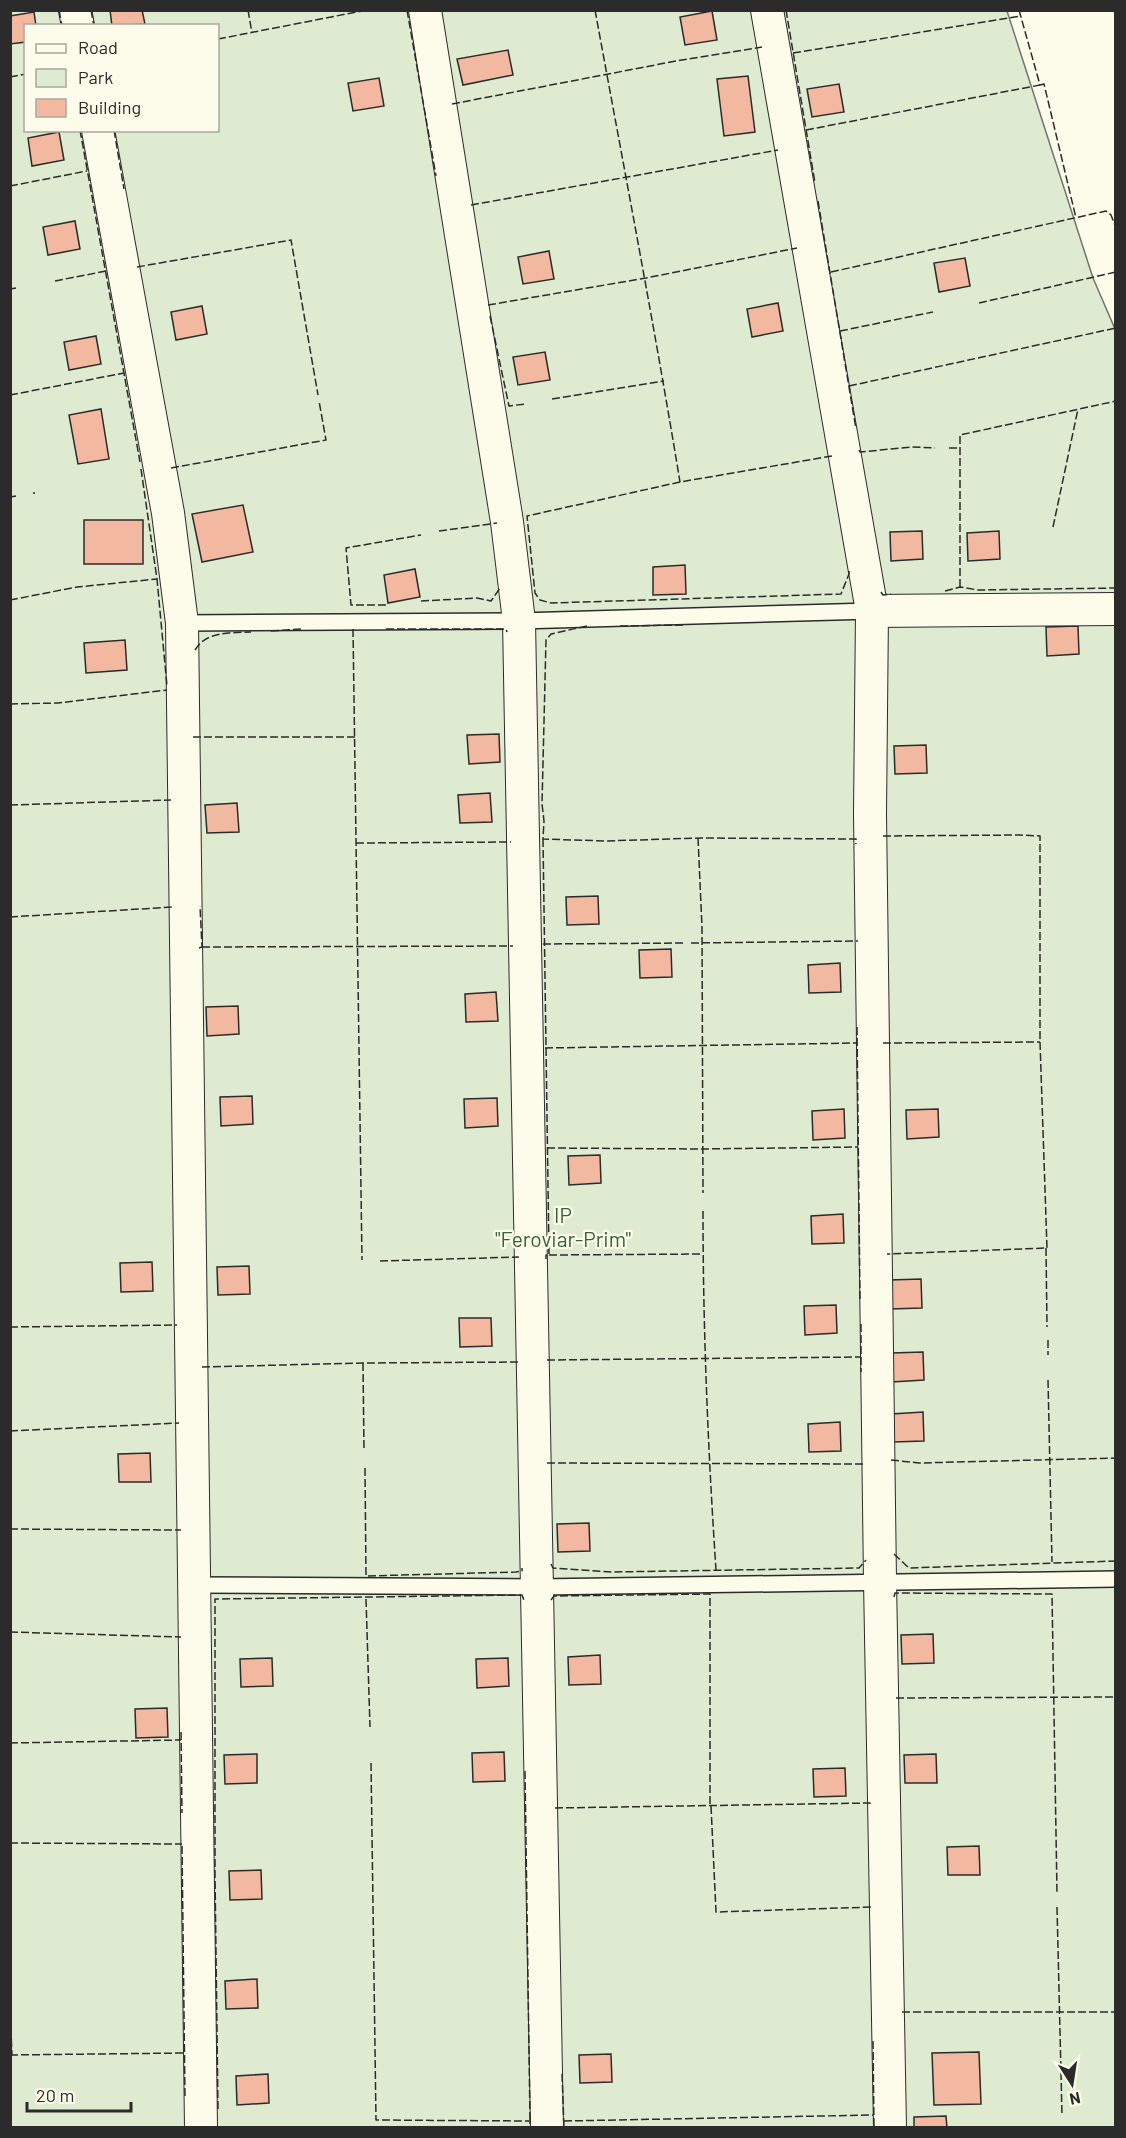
<svg xmlns="http://www.w3.org/2000/svg" width="1126" height="2138" font-family="Barlow,sans-serif">
<style>
.green{fill:#deebd1;stroke:#74746e;stroke-width:1.5;fill-rule:evenodd}
.building{fill:#f2b8a0;stroke:#2b2b2b;stroke-width:1.5}
.lines{fill:none;stroke-linecap:round;stroke-linejoin:round}
.lane-casing{stroke:#2b2b2b;stroke-width:18}
.street-casing{stroke:#2b2b2b;stroke-width:34}
.lane{stroke:#fdfbea;stroke-width:15}
.street{stroke:#fdfbea;stroke-width:32}
.fence{stroke:#2b2b2b;stroke-width:1.5;stroke-dasharray:8 3;stroke-linecap:butt}
.labels{text-anchor:middle;stroke-width:4.5;stroke-linejoin:round;paint-order:stroke}
.park-label{font-size:21px;fill:#34623c;stroke:#fdfbea}
</style>
<rect width="100%" height="100%" fill="#fdfbea"/>
<path class="green" d="M 11,11 L 1007,11 L 1093,278 L 1115,329 L 1115,2127 L 11,2128 ZM 26,26 L 218,26 L 218,130 L 26,130 Z"/>
<g class="building">
<path d="M 110,10 L 142,10 L 145,24 L 112,26 Z"/>
<path d="M 712,11 L 717,40 L 685,45 L 680,17 Z"/>
<path d="M 34,12 L 36,26 L 26,26 L 26,42 L 10,44 L 10,16 Z"/>
<path d="M 508,50 L 513,75 L 463,85 L 457,59 Z"/>
<path d="M 748,76 L 755,132 L 724,136 L 717,79 Z"/>
<path d="M 379,78 L 384,106 L 353,111 L 348,83 Z"/>
<path d="M 839,84 L 844,112 L 812,117 L 807,89 Z"/>
<path d="M 59,132 L 64,160 L 32,166 L 28,138 Z"/>
<path d="M 75,221 L 80,249 L 48,255 L 43,227 Z"/>
<path d="M 549,251 L 554,279 L 523,284 L 518,257 Z"/>
<path d="M 965,258 L 970,286 L 939,292 L 934,263 Z"/>
<path d="M 778,303 L 783,331 L 752,337 L 747,309 Z"/>
<path d="M 202,306 L 207,334 L 176,340 L 171,312 Z"/>
<path d="M 96,336 L 101,364 L 69,370 L 64,342 Z"/>
<path d="M 545,352 L 550,380 L 518,385 L 513,357 Z"/>
<path d="M 101,409 L 109,459 L 78,464 L 69,415 Z"/>
<path d="M 243,505 L 253,552 L 202,562 L 192,514 Z"/>
<rect x="84" y="520" width="59" height="44"/>
<path d="M 922,531 L 923,559 L 891,561 L 890,532 Z"/>
<path d="M 999,531 L 1000,559 L 968,561 L 967,533 Z"/>
<path d="M 685,565 L 686,594 L 653,595 L 653,567 Z"/>
<path d="M 415,569 L 420,597 L 388,603 L 384,575 Z"/>
<path d="M 1078,626 L 1079,654 L 1047,656 L 1046,627 Z"/>
<path d="M 125,640 L 127,670 L 86,673 L 84,643 Z"/>
<path d="M 499,734 L 500,762 L 469,764 L 467,735 Z"/>
<path d="M 926,745 L 927,773 L 895,774 L 894,746 Z"/>
<path d="M 490,793 L 492,822 L 460,823 L 458,795 Z"/>
<path d="M 237,803 L 239,832 L 207,833 L 205,805 Z"/>
<path d="M 598,896 L 599,924 L 567,925 L 566,897 Z"/>
<path d="M 671,949 L 672,977 L 640,978 L 639,950 Z"/>
<path d="M 840,963 L 841,992 L 809,993 L 808,965 Z"/>
<path d="M 496,992 L 498,1021 L 466,1022 L 465,994 Z"/>
<path d="M 238,1006 L 239,1034 L 207,1036 L 206,1007 Z"/>
<path d="M 252,1096 L 253,1124 L 221,1126 L 220,1097 Z"/>
<path d="M 497,1098 L 498,1126 L 465,1128 L 464,1099 Z"/>
<path d="M 844,1109 L 845,1138 L 813,1140 L 812,1111 Z"/>
<path d="M 938,1109 L 939,1137 L 907,1139 L 906,1110 Z"/>
<path d="M 600,1155 L 601,1183 L 569,1185 L 568,1156 Z"/>
<path d="M 843,1214 L 844,1243 L 812,1244 L 811,1216 Z"/>
<path d="M 152,1262 L 153,1291 L 121,1292 L 120,1263 Z"/>
<path d="M 249,1266 L 250,1294 L 218,1295 L 217,1267 Z"/>
<path d="M 921,1279 L 922,1308 L 890,1309 L 889,1280 Z"/>
<path d="M 836,1305 L 837,1333 L 805,1335 L 804,1306 Z"/>
<path d="M 459,1318 L 491,1318 L 492,1346 L 460,1347 Z"/>
<path d="M 923,1352 L 924,1380 L 892,1382 L 891,1353 Z"/>
<path d="M 923,1412 L 924,1441 L 893,1442 L 891,1414 Z"/>
<path d="M 840,1422 L 841,1451 L 809,1452 L 808,1424 Z"/>
<path d="M 150,1453 L 151,1482 L 119,1482 L 118,1454 Z"/>
<path d="M 589,1523 L 590,1551 L 558,1552 L 557,1524 Z"/>
<path d="M 933,1634 L 934,1663 L 902,1664 L 901,1635 Z"/>
<path d="M 600,1655 L 601,1684 L 569,1685 L 568,1657 Z"/>
<path d="M 272,1658 L 273,1686 L 241,1687 L 240,1659 Z"/>
<path d="M 508,1658 L 509,1686 L 477,1688 L 476,1659 Z"/>
<path d="M 167,1708 L 168,1737 L 136,1738 L 135,1709 Z"/>
<path d="M 504,1752 L 505,1781 L 473,1782 L 472,1753 Z"/>
<path d="M 257,1754 L 257,1783 L 225,1784 L 224,1755 Z"/>
<path d="M 936,1754 L 937,1783 L 905,1783 L 904,1755 Z"/>
<path d="M 845,1768 L 846,1796 L 814,1797 L 813,1769 Z"/>
<path d="M 979,1846 L 980,1875 L 948,1875 L 947,1847 Z"/>
<path d="M 261,1870 L 262,1899 L 230,1900 L 229,1871 Z"/>
<path d="M 257,1979 L 258,2008 L 226,2009 L 225,1981 Z"/>
<path d="M 979,2052 L 981,2104 L 934,2105 L 932,2053 Z"/>
<path d="M 611,2054 L 612,2082 L 580,2083 L 579,2055 Z"/>
<path d="M 268,2074 L 269,2103 L 237,2105 L 236,2076 Z"/>
<path d="M 946,2116 L 947,2128 L 914,2128 L 914,2117 Z"/>
</g>
<g class="lines">
<g class="lane-casing">
<g id="lane">
<path d="M 182,623 L 519,621 L 872,611"/>
<path d="M 195,1585 L 538,1587 L 1116,1579"/>
</g>
</g>
<g class="street-casing">
<g id="street">
<path d="M 75,10 L 78,26"/>
<path d="M 425,10 L 507,522 L 519,621 L 547,2128"/>
<path d="M 767,10 L 872,611 L 870,814 L 880,1581 L 890,2128"/>
<path d="M 98,130 L 168,513 L 182,623 L 201,2128"/>
<path d="M 872,611 L 1116,609"/>
</g>
</g>
<use href="#lane" class="lane"/>
<use href="#street" class="street"/>
<g class="fence">
<path d="M 59,10 L 62,26"/>
<path d="M 91,10 L 94,26"/>
<path d="M 248,10 L 252,33"/>
<path d="M 407,10 L 436,176"/>
<path d="M 595,10 C 624,168 654,324 680,482"/>
<path d="M 786,10 L 815,183"/>
<path d="M 1019,10 L 1040,85 L 1044,84 L 1076,218"/>
<path d="M 218,39 L 367,10"/>
<path d="M 793,53 L 1021,16"/>
<path d="M 10,77 L 26,74"/>
<path d="M 452,104 L 676,61 L 762,47"/>
<path d="M 80,130 L 140,462"/>
<path d="M 114,130 L 124,189"/>
<path d="M 806,130 L 1040,85"/>
<path d="M 10,186 L 87,171"/>
<path d="M 818,201 L 856,429"/>
<path d="M 471,205 L 778,150"/>
<path d="M 137,267 L 291,240 L 318,395"/>
<path d="M 831,272 L 1106,211 L 1111,215 L 1116,228"/>
<path d="M 55,281 L 106,271"/>
<path d="M 10,289 L 16,288"/>
<path d="M 979,303 L 1116,272"/>
<path d="M 488,305 L 646,278 L 797,248"/>
<path d="M 490,316 L 509,406 L 525,404"/>
<path d="M 840,331 L 933,312"/>
<path d="M 849,386 L 1116,328"/>
<path d="M 10,395 L 124,373"/>
<path d="M 552,399 L 664,381"/>
<path d="M 949,448 L 959,448"/>
<path d="M 859,450 L 860,452 L 912,447 L 935,448"/>
<path d="M 832,456 L 680,482 L 527,516 L 535,593 L 540,600 L 551,603 L 841,594 L 849,574 L 849,568"/>
<path d="M 171,468 L 326,440 L 319,401"/>
<path d="M 141,469 L 157,579 L 167,686"/>
<path d="M 33,493 L 35,493"/>
<path d="M 10,497 L 16,496"/>
<path d="M 1053,527 L 1078,409"/>
<path d="M 439,531 L 497,523"/>
<path d="M 960,587 L 960,435 L 1116,401"/>
<path d="M 945,591 L 960,587 L 978,590 L 1116,588"/>
<path d="M 881,592 L 883,595 L 891,594"/>
<path d="M 10,600 L 77,587 L 157,579"/>
<path d="M 421,601 L 477,598 L 491,601 L 500,588"/>
<path d="M 386,605 L 351,605 L 346,548 L 421,535"/>
<path d="M 587,626 L 551,634 L 546,640 L 542,804 L 544,821 L 543,839 L 605,841 L 701,838 L 856,839 L 856,844"/>
<path d="M 620,626 L 685,625"/>
<path d="M 353,629 L 362,1260"/>
<path d="M 386,629 L 506,629 L 507,632"/>
<path d="M 271,631 L 302,629"/>
<path d="M 195,650 C 206,631 231,633 251,632"/>
<path d="M 10,704 L 58,703 L 167,690"/>
<path d="M 193,737 L 356,737"/>
<path d="M 10,805 L 171,800"/>
<path d="M 883,836 L 1020,835 L 1040,836 L 1040,1042 L 1047,1248 L 887,1254"/>
<path d="M 698,838 L 702,927 L 703,1193"/>
<path d="M 543,839 L 549,1255 L 546,1255 L 546,1259"/>
<path d="M 356,843 L 511,842"/>
<path d="M 10,917 L 173,907"/>
<path d="M 691,943 L 858,941"/>
<path d="M 543,944 L 686,943"/>
<path d="M 202,947 L 513,946"/>
<path d="M 199,948 L 202,947 L 200,906"/>
<path d="M 857,1027 L 860,1300"/>
<path d="M 883,1043 L 1040,1042"/>
<path d="M 545,1048 L 857,1043"/>
<path d="M 547,1148 L 701,1149 L 858,1147"/>
<path d="M 703,1211 C 703,1331 708,1450 716,1570"/>
<path d="M 1046,1248 L 1047,1327"/>
<path d="M 549,1255 L 703,1254"/>
<path d="M 380,1261 L 519,1257"/>
<path d="M 861,1324 L 861,1372"/>
<path d="M 10,1327 L 177,1325"/>
<path d="M 1048,1340 L 1048,1355"/>
<path d="M 547,1360 L 861,1357"/>
<path d="M 363,1363 L 364,1451"/>
<path d="M 202,1367 L 363,1363 L 520,1362"/>
<path d="M 1048,1380 L 1052,1562"/>
<path d="M 10,1431 L 179,1423"/>
<path d="M 891,1460 L 919,1463 L 1116,1458"/>
<path d="M 547,1463 L 864,1464"/>
<path d="M 365,1468 L 366,1576 L 516,1572 L 522,1571 L 522,1568"/>
<path d="M 10,1529 L 181,1530"/>
<path d="M 894,1554 L 909,1568 L 1116,1561"/>
<path d="M 551,1564 L 553,1568 L 612,1572 L 859,1568 L 866,1560"/>
<path d="M 894,1597 L 895,1593 L 1052,1594 L 1057,1893"/>
<path d="M 366,1599 L 370,1727"/>
<path d="M 551,1600 L 554,1596 L 710,1594 L 710,1805"/>
<path d="M 10,1632 L 181,1637"/>
<path d="M 896,1698 L 1116,1697"/>
<path d="M 181,1732 L 182,1813"/>
<path d="M 10,1743 L 181,1740"/>
<path d="M 371,1763 L 376,2120 L 530,2121 L 530,2128"/>
<path d="M 525,1771 L 530,2121"/>
<path d="M 711,1806 L 716,1912 L 872,1907"/>
<path d="M 555,1808 L 870,1803 L 870,1807"/>
<path d="M 10,1843 L 182,1844"/>
<path d="M 182,1846 L 185,2098"/>
<path d="M 1057,1907 L 1062,2115"/>
<path d="M 10,2006 L 12,2055"/>
<path d="M 902,2012 L 1116,2012"/>
<path d="M 873,2041 L 874,2128"/>
<path d="M 10,2055 L 184,2053"/>
<path d="M 562,2074 L 564,2128"/>
<path d="M 218,2109 L 215,1874 L 215,1599 L 522,1595 L 524,1600"/>
<path d="M 564,2121 L 873,2115"/>
<path d="M 219,2127 L 219,2128"/>
</g>
</g>
<g class="labels">
<g class="park-label">
<text x="563" y="1223">IP<tspan x="563" dy="24">"Feroviar-Prim"</tspan></text>
</g>
</g>
<rect width="1126" height="2138" fill="none" stroke="#2b2b2b" stroke-width="24"/>
<rect x="24" y="24" width="195" height="108" fill="#fdfbea" stroke="#a9a89e" stroke-width="1.5"/>
<rect x="36" y="44" width="30" height="9" fill="#fdfbea" stroke="#a9a89e" stroke-width="1.5"/>
<text x="78" y="54" font-size="18" fill="#2b2b2b">Road</text>
<rect x="36" y="69" width="30" height="18" fill="#deebd1" stroke="#a9a89e" stroke-width="1.5"/>
<text x="78" y="84" font-size="18" fill="#2b2b2b">Park</text>
<rect x="36" y="99" width="30" height="18" fill="#f2b8a0" stroke="#a9a89e" stroke-width="1.5"/>
<text x="78" y="114" font-size="18" fill="#2b2b2b">Building</text>
<g transform="translate(1072 2084) rotate(168)" stroke="#fdfbea" stroke-width="4.5" paint-order="stroke">
<path d="M0-4.5L10 22L0 15L-10 22Z" fill="#2b2b2b"/>
<text y="-9" font-size="16" font-weight="bold" text-anchor="middle" fill="#2b2b2b">N</text>
</g>
<path d="M27 2102v9h104v-9" fill="none" stroke="#2b2b2b" stroke-width="3"/>
<text x="36" y="2102" font-size="18" fill="#2b2b2b" stroke="#fdfbea" stroke-width="4.5" paint-order="stroke">20 m</text>
</svg>
